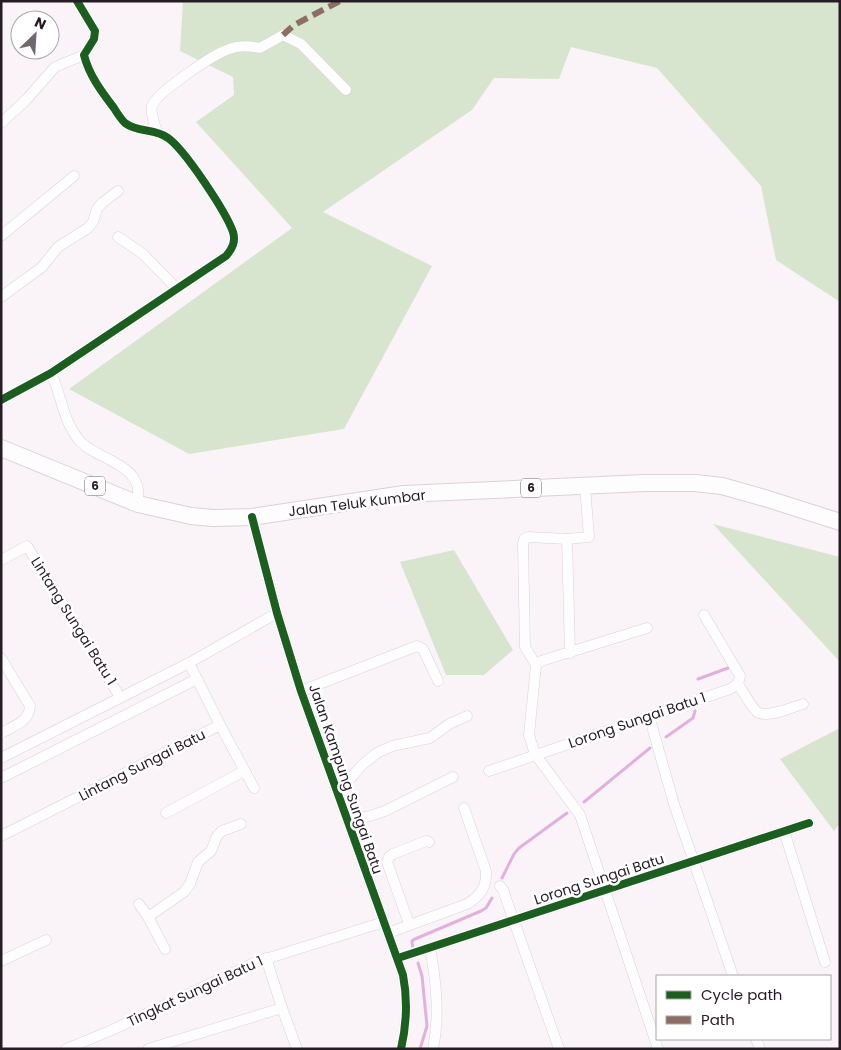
<svg xmlns="http://www.w3.org/2000/svg" width="841" height="1050" font-family="Poppins,sans-serif">
<style>
.green{fill:#d7e5ce}
.lines{fill:none;stroke-linecap:round;stroke-linejoin:round}
.stream{stroke:#e2b1db;stroke-width:3}
.minor-casing{stroke:#dad1d8;stroke-width:11}
.primary-casing{stroke:#dad1d8;stroke-width:18}
.minor{stroke:#fefdfe;stroke-width:10}
.primary{stroke:#fefdfe;stroke-width:16}
.quiet{stroke:#8d6e63;stroke-width:6;stroke-dasharray:12 6;stroke-linecap:butt}
.cycleway-casing{stroke:#fff;stroke-width:11}
.cycleway{stroke:#1b5e20;stroke-width:8}
.labels{text-anchor:middle;stroke-width:5;stroke-linejoin:round;paint-order:stroke}
.shield{fill:#fff;stroke:#676066;stroke-width:1}
.shield-label{font-size:12px;font-weight:bold;fill:#261c25}
.street-label{font-size:14px;fill:#261c25;stroke:#fff}
</style>
<rect width="100%" height="100%" fill="#faf4f9"/>
<g class="green">
<path d="M 183,1 L 840,1 L 840,302 L 776,260 L 761,186 L 657,68 L 571,47 L 559,79 L 494,78 L 472,110 L 323,212 L 432,266 L 344,429 L 189,454 L 69,389 L 292,228 L 196,122 L 234,95 L 233,77 L 180,51 Z"/>
<path d="M 713,524 L 840,557 L 840,662 Z"/>
<path d="M 454,550 L 513,650 L 484,675 L 446,675 L 400,562 Z"/>
<path d="M 840,728 L 840,823 L 834,831 L 780,759 Z"/>
</g>
<g class="lines">
<g class="stream">
<path d="M 698,679 L 728,668"/>
<path d="M 666,737 L 693,718 L 695,711"/>
<path d="M 584,802 L 650,748"/>
<path d="M 502,878 L 514,854 L 519,848 L 567,813"/>
<path d="M 413,949 L 412,941 L 415,939 L 481,911 L 486,908 L 492,898"/>
<path d="M 418,963 L 422,976 L 427,1026 L 420,1049"/>
</g>
<g class="minor-casing">
<g id="minor">
<path d="M 1,123 L 26,100 L 55,67 L 84,55"/>
<path d="M 157,132 C 155,125 150,114 152,106 C 157,92 214,54 229,49 C 240,45 249,46 260,48 L 283,35 L 301,44 L 346,90"/>
<path d="M 1,236 L 74,176"/>
<path d="M 118,237 L 143,254 L 176,288"/>
<path d="M 1,297 L 42,267 L 58,247 L 88,228 L 93,222 L 97,209 L 102,203 L 118,191"/>
<path d="M 51,373 C 62,396 62,419 79,440 C 93,457 130,462 137,485 C 139,490 138,498 138,504"/>
<path d="M 1,400 L 51,373 L 226,256 C 232,249 236,242 233,232 C 226,212 185,150 168,138 C 155,128 138,133 125,123 C 121,119 117,113 114,108 C 101,91 89,75 84,55 L 94,39 L 95,31 L 77,1"/>
<path d="M 252,517 L 277,613 L 301,691 L 403,975 C 408,1001 407,1023 401,1049"/>
<path d="M 567,539 L 570,653"/>
<path d="M 1,560 L 27,546 L 120,697"/>
<path d="M 704,615 L 740,676 L 738,684"/>
<path d="M 1,658 L 30,706 C 29,722 14,726 1,733"/>
<path d="M 189,663 L 220,725 L 254,788"/>
<path d="M 536,665 L 529,735 L 535,754 L 580,815 L 658,1049"/>
<path d="M 536,665 L 525,647 L 523,544 L 524,539 L 529,537 L 567,539 L 589,537 L 585,486"/>
<path d="M 536,665 L 541,661 L 647,628"/>
<path d="M 738,684 C 744,693 749,703 756,711 C 765,720 792,707 803,704"/>
<path d="M 301,691 L 417,646 L 423,649 L 438,681"/>
<path d="M 649,716 L 674,804 L 733,976"/>
<path d="M 1,758 L 189,663 L 277,613"/>
<path d="M 489,771 L 730,689 L 738,684"/>
<path d="M 1,778 L 197,679"/>
<path d="M 335,786 L 350,779 L 362,765 L 377,753 L 392,746 L 430,738 L 449,724 L 467,716"/>
<path d="M 166,813 L 244,771"/>
<path d="M 347,820 L 370,816 L 385,811 L 453,777"/>
<path d="M 784,831 L 825,962"/>
<path d="M 1,836 L 220,725"/>
<path d="M 500,886 L 503,890 L 559,1049"/>
<path d="M 139,904 L 148,917 L 165,949"/>
<path d="M 148,917 L 184,892 L 190,884 L 198,862 L 211,851 L 217,836 L 222,831 L 241,824"/>
<path d="M 409,924 L 387,862 L 389,857 L 393,854 L 426,841 L 429,842"/>
<path d="M 388,933 L 467,904 C 480,896 487,887 486,871 L 464,808"/>
<path d="M 430,948 C 436,981 440,1015 433,1049"/>
<path d="M 266,958 L 282,1008 L 297,1049"/>
<path d="M 398,958 L 809,823"/>
<path d="M 1,961 L 46,940"/>
<path d="M 756,1039 L 760,1049"/>
<path d="M 66,1049 L 112,1030 L 256,962 L 384,922"/>
<path d="M 148,1049 L 282,1008"/>
</g>
</g>
<g class="primary-casing">
<path id="primary" d="M 1,448 L 138,504 L 191,516 L 213,518 L 252,517 L 404,494 L 644,483 L 695,483 L 722,486 L 768,499 L 840,522"/>
</g>
<use href="#minor" class="minor"/>
<use href="#primary" class="primary"/>
<path class="quiet" d="M 283,35 L 294,25 L 340,1"/>
<g class="cycleway-casing">
<g id="cycleway">
<path d="M 1,400 L 51,373 L 226,256 C 232,249 236,242 233,232 C 226,212 185,150 168,138 C 155,128 138,133 125,123 C 121,119 117,113 114,108 C 101,91 89,75 84,55 L 94,39 L 95,31 L 77,1"/>
<path d="M 252,517 L 277,613 L 301,691 L 403,975 C 408,1001 407,1023 401,1049"/>
<path d="M 398,958 L 809,823"/>
</g>
</g>
<use href="#cycleway" class="cycleway"/>
</g>
<g class="labels">
<g class="shield">
<rect x="85" y="476.5" width="20" height="19" rx="4"/>
<rect x="521" y="478.5" width="20" height="19" rx="4"/>
</g>
<g class="shield-label">
<text x="95" y="490">6</text>
<text x="531" y="492">6</text>
</g>
<g class="street-label">
<text transform="translate(357 503) rotate(-7)" y="5">Jalan Teluk Kumbar</text>
<text transform="translate(74 621) rotate(58)" y="5">Lintang Sungai Batu 1</text>
<text transform="translate(637 720) rotate(-19)" y="5">Lorong Sungai Batu 1</text>
<text transform="translate(142 765) rotate(-27)" y="5">Lintang Sungai Batu</text>
<text transform="translate(346 779) rotate(71)" y="5">Jalan Kampung Sungai Batu</text>
<text transform="translate(599 879) rotate(-18)" y="5">Lorong Sungai Batu</text>
<text transform="translate(195 991) rotate(-25)" y="5">Tingkat Sungai Batu 1</text>
</g>
</g>
<rect width="841" height="1050" fill="none" stroke="#261c25" stroke-width="5"/>
<rect x="656" y="975" width="175" height="65" fill="#ffffff" stroke="#a8a4a8"/>
<rect x="666" y="991" width="25" height="8" fill="#1b5e20" stroke="#a8a4a8"/>
<text x="701" y="1000" font-size="15" fill="#261c25">Cycle path</text>
<rect x="666" y="1016" width="25" height="8" fill="#8d6e63" stroke="#a8a4a8"/>
<text x="701" y="1025" font-size="15" fill="#261c25">Path</text>
<g transform="translate(35 35) rotate(25)"><circle r="24" fill="#ffffff" stroke="#a8a4a8"/>
<path d="M0-4L9 19L0 12L-9 19Z" fill="#70686f"/>
<text y="-8" font-size="14" font-weight="bold" text-anchor="middle" fill="#261c25">N</text>
</g>
</svg>
